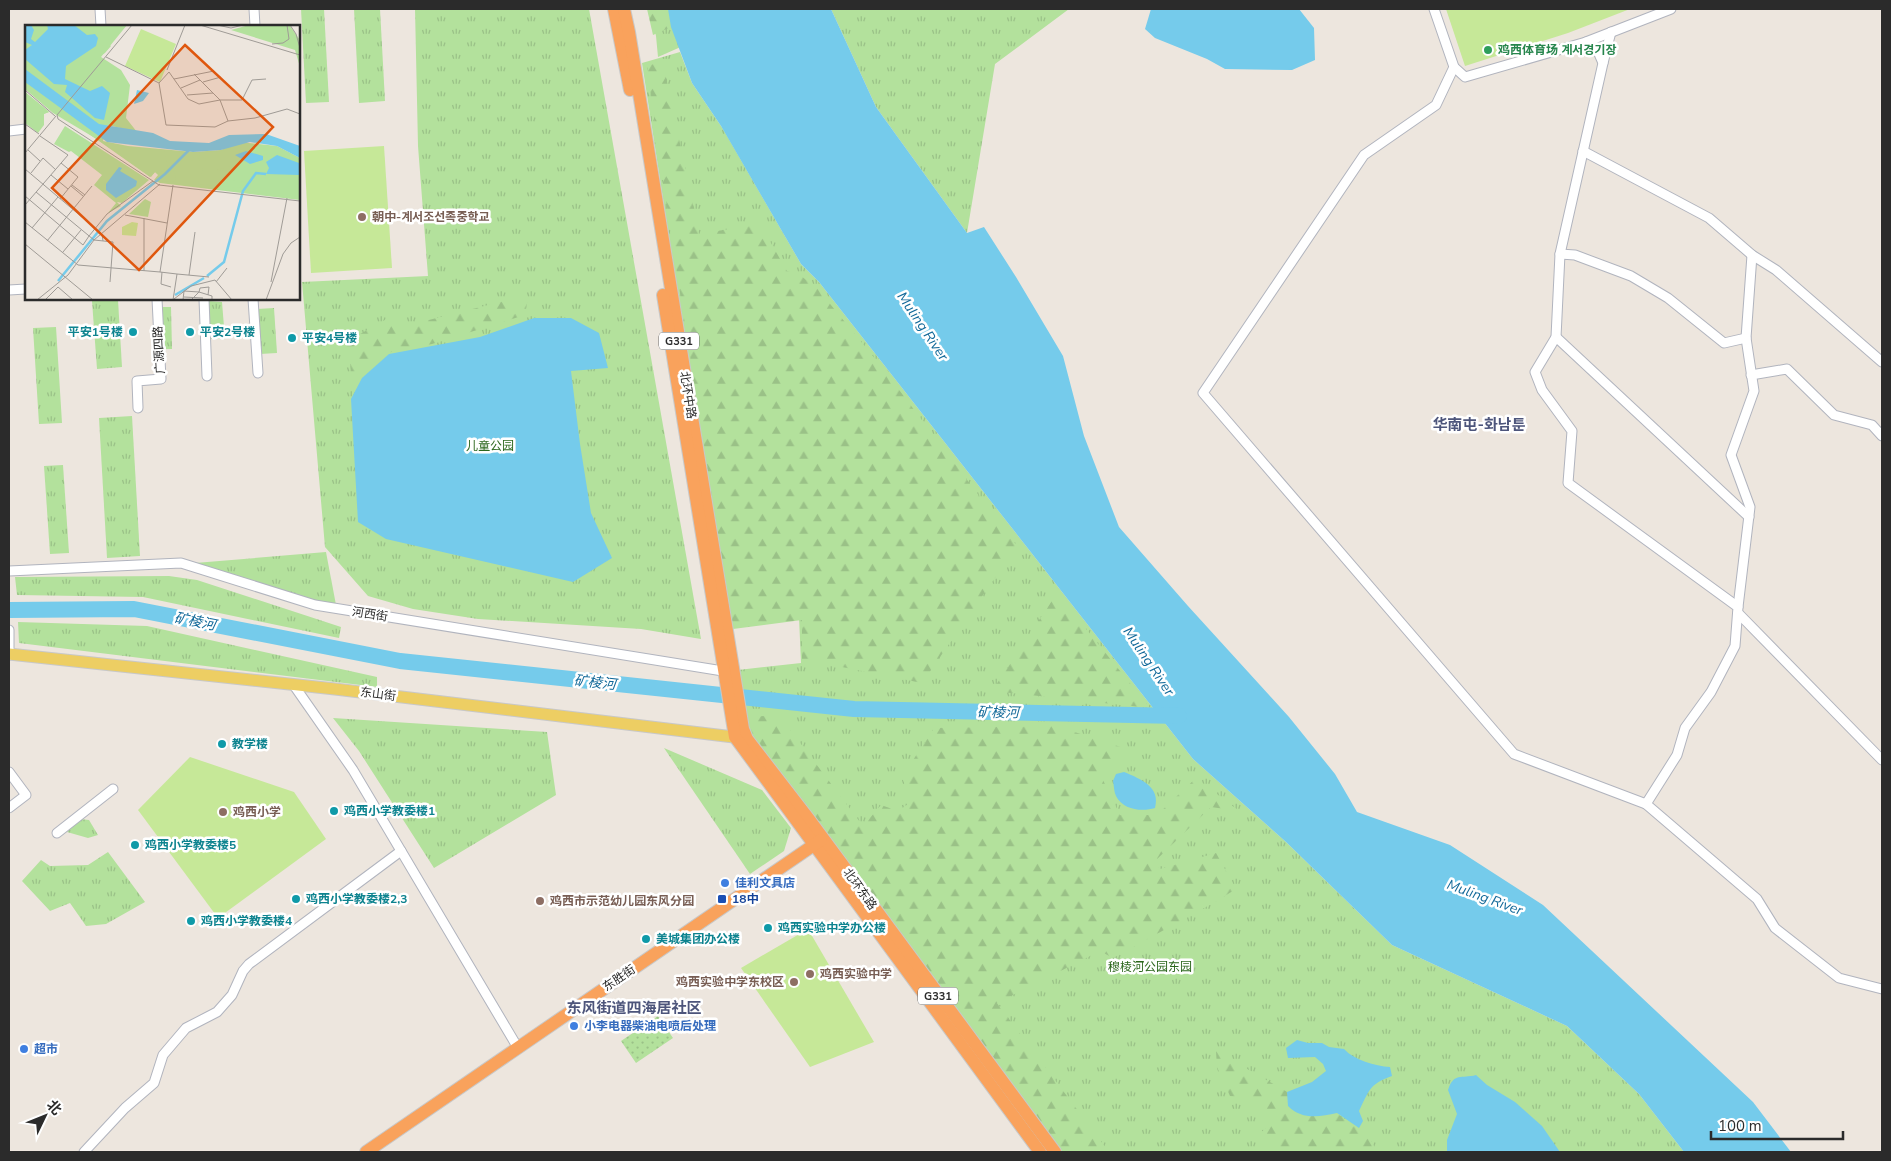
<svg xmlns="http://www.w3.org/2000/svg" width="1891" height="1161" font-family="'Nunito Sans','Noto Sans SC','Noto Sans KR',sans-serif">
<style>
.grass{fill:url(#grass-tufts)}
.forest{fill:url(#forest-firs)}
.garden{fill:url(#garden-dots)}
.pitch{fill:#c6e898}
.water{fill:#75cbeb}
.lines{fill:none;stroke-linecap:round;stroke-linejoin:round}
.river{stroke:#75cbeb;stroke-width:16}
.minor-casing{stroke:#b1b4be;stroke-width:11}
.major-casing{stroke:#c8c8c8;stroke-width:13}
.highway-casing{stroke:#c8c8c8;stroke-width:14}
.minor{stroke:#fff;stroke-width:9}
.major{stroke:#edce63;stroke-width:11}
.highway{stroke:#f9a25c;stroke-width:12}
.leisure-dot{fill:#2e9e5b;stroke:#fff;stroke-width:2}
.education-dot{fill:#8d6e63;stroke:#fff;stroke-width:2}
.culture-dot{fill:#0f9aa8;stroke:#fff;stroke-width:2}
.shop-dot{fill:#3f7fe0;stroke:#fff;stroke-width:2}
.transit-dot{fill:#1a4fb4;stroke:#fff;stroke-width:2}
.labels{text-anchor:middle;stroke-width:5;stroke-linejoin:round;paint-order:stroke}
.shield{fill:#fff;stroke:#6b6b6b;stroke-width:1}
.shield-label{font-size:11px;font-weight:bold;fill:#2b2b2b}
.leisure-label{font-size:12px;font-weight:bold;fill:#27864d;stroke:#fff;text-anchor:start}
.education-label{font-size:12px;font-weight:bold;fill:#785e54;stroke:#fff;text-anchor:start}
.culture-label{font-size:12px;font-weight:bold;fill:#0d838f;stroke:#fff;text-anchor:start}
.street-label{font-size:12px;fill:#2b2b2b;stroke:#fff}
.park-label{font-size:12px;fill:#2c671d;stroke:#fff}
.shop-label{font-size:12px;font-weight:bold;fill:#366cbe;stroke:#fff;text-anchor:start}
.transit-label{font-size:12px;font-weight:bold;fill:#164399;stroke:#fff;text-anchor:start}
.water-label{font-size:14px;font-style:italic;fill:#126999;stroke:#fff}
.quarter-label{font-size:15px;font-weight:bold;fill:#4d557b;stroke:#fff}
.inset-river{fill:none;stroke:#75cbeb;stroke-width:2.5}
.inset-road{fill:none;stroke:#9f9b96;stroke-width:1}
.view{fill:#df570e;fill-opacity:0.15;stroke:#df570e;stroke-width:2.5}
.inset-edge{fill:none;stroke:#2b2b2b;stroke-width:2.5}
</style>
<defs>
<pattern id="grass-tufts" width="24" height="20" patternUnits="userSpaceOnUse" patternTransform="scale(1.25)"><rect width="24" height="20" fill="#b3e19c"/><path d="M3 7l-1-3M5 7V3M7 7l1-3M15 17l-1-3M17 17v-4M19 17l1-3" fill="none" stroke="#9ac187"/></pattern>
<pattern id="forest-firs" width="22" height="20" patternUnits="userSpaceOnUse" patternTransform="scale(1.25)"><rect width="22" height="20" fill="#b3e19c"/><path d="M5 1l3.5 6h-7zM16 11l3.5 6h-7z" fill="#9ac187"/></pattern>
<pattern id="garden-dots" width="8" height="8" patternUnits="userSpaceOnUse" patternTransform="scale(1.25)"><rect width="8" height="8" fill="#b3e19c"/><path d="M2 2h.1M6 6h.1" fill="none" stroke="#9ac187" stroke-width="1.8" stroke-linecap="round"/></pattern>
</defs>
<rect width="100%" height="100%" fill="#ede6de"/>
<g class="grass">
<path d="M 301,9 L 324,9 L 329,102 L 306,103 Z"/>
<path d="M 354,9 L 380,9 L 385,101 L 359,103 Z"/>
<path d="M 415,9 L 589,9 L 701,639 L 641,629 L 478,619 L 413,609 L 368,596 L 325,547 L 302,282 L 428,276 L 418,146 Z"/>
<path d="M 650,9 L 767,9 L 658,57 L 656,36 Z"/>
<path d="M 831,9 L 1069,9 L 995,64 L 967,233 L 876,107 Z"/>
<path d="M 680,52 L 692,83 L 723,129 L 801,264 L 819,282 L 1193,759 L 1286,842 L 1392,945 L 1567,1026 L 1639,1094 L 1684,1152 L 1058,1152 L 750,736 L 738,670 L 801,663 L 799,617 L 729,625 L 642,63 Z"/>
<path d="M 118,300 L 122,367 L 97,369 L 92,301 Z"/>
<path d="M 208,301 L 222,302 L 225,339 L 210,339 Z"/>
<path d="M 162,307 L 171,307 L 172,349 L 163,349 Z"/>
<path d="M 274,308 L 277,353 L 260,354 L 257,309 Z"/>
<path d="M 56,327 L 62,423 L 39,424 L 33,328 Z"/>
<path d="M 132,416 L 140,556 L 107,558 L 99,418 Z"/>
<path d="M 63,465 L 69,553 L 50,554 L 44,466 Z"/>
<path d="M 326,552 L 336,605 L 313,602 L 195,563 Z"/>
<path d="M 169,576 L 197,580 L 341,627 L 339,638 L 143,597 L 17,595 L 15,577 Z"/>
<path d="M 18,622 L 147,626 L 377,677 L 377,687 L 19,643 Z"/>
<path d="M 333,718 L 547,732 L 556,795 L 434,868 L 359,751 Z"/>
<path d="M 664,748 L 762,790 L 791,828 L 784,851 L 750,874 Z"/>
<path d="M 80,819 L 89,820 L 98,835 L 88,838 L 67,832 Z"/>
<path d="M 108,852 L 145,902 L 106,924 L 86,926 L 70,903 L 50,911 L 22,881 L 41,860 L 50,866 L 88,865 Z"/>
</g>
<g class="forest">
<path d="M 647,9 L 668,9 L 671,27 L 653,35 Z"/>
<path d="M 663,63 L 699,234 L 760,224 L 787,271 L 801,276 L 817,288 L 881,366 L 1017,546 L 922,683 L 802,659 L 802,620 L 733,629 L 672,242 L 647,65 Z"/>
<path d="M 528,298 L 525,315 L 432,344 L 376,355 L 352,375 L 346,342 L 392,316 L 401,327 L 508,300 Z"/>
<path d="M 1057,593 L 1150,708 L 992,691 Z"/>
<path d="M 779,715 L 863,826 L 881,805 L 898,811 L 911,802 L 902,777 L 934,728 L 1056,726 L 1130,750 L 1102,778 L 1120,815 L 1157,815 L 1196,778 L 1239,811 L 1211,807 L 1154,862 L 1160,869 L 1216,853 L 1236,889 L 1215,902 L 1113,958 L 1100,951 L 997,1003 L 1109,1152 L 1063,1152 L 752,733 L 749,717 Z"/>
<path d="M 1216,1051 L 1296,1097 L 1317,1117 L 1336,1113 L 1368,1134 L 1377,1152 L 1256,1152 L 1265,1145 L 1260,1133 L 1275,1121 L 1248,1100 L 1230,1096 L 1217,1067 Z"/>
</g>
<path class="garden" d="M 658,1016 L 673,1038 L 636,1063 L 621,1041 Z"/>
<g class="pitch">
<path d="M 1446,9 L 1630,9 L 1568,33 L 1465,66 Z"/>
<path d="M 384,146 L 392,268 L 311,273 L 304,151 Z"/>
<path d="M 190,757 L 294,792 L 326,839 L 218,918 L 138,810 Z"/>
<path d="M 808,929 L 874,1042 L 810,1067 L 741,968 Z"/>
</g>
<g class="water">
<path d="M 668,9 L 831,9 L 876,107 L 967,233 L 984,227 L 1016,277 L 1063,356 L 1084,436 L 1119,527 L 1188,606 L 1289,717 L 1335,774 L 1357,812 L 1450,845 L 1543,905 L 1753,1102 L 1791,1152 L 1684,1152 L 1639,1094 L 1567,1026 L 1392,945 L 1286,842 L 1193,759 L 819,282 L 801,264 L 721,126 L 692,83 L 671,27 Z"/>
<path d="M 1151,9 L 1299,9 L 1314,28 L 1315,60 L 1292,70 L 1225,69 L 1207,59 L 1155,38 L 1145,29 Z"/>
<path d="M 534,318 L 571,318 L 599,333 L 608,368 L 571,371 L 580,444 L 591,513 L 612,558 L 573,582 L 386,539 L 358,522 L 351,399 L 362,378 L 389,354 L 480,337 Z"/>
<path d="M 1124,772 C 1141,779 1161,787 1155,808 C 1142,812 1123,810 1116,796 C 1114,792 1114,786 1113,781 L 1116,774 Z"/>
<path d="M 1297,1040 L 1308,1043 L 1322,1043 L 1329,1047 L 1344,1049 C 1354,1060 1375,1066 1390,1067 L 1392,1076 C 1369,1084 1369,1091 1359,1111 L 1363,1121 L 1359,1128 L 1337,1113 C 1319,1117 1302,1120 1288,1106 L 1287,1092 L 1312,1082 L 1326,1071 L 1323,1064 L 1315,1057 L 1288,1058 L 1286,1048 Z"/>
<path d="M 1476,1075 L 1487,1085 L 1515,1102 L 1542,1126 L 1560,1152 L 1447,1152 L 1447,1140 L 1457,1114 L 1448,1090 C 1454,1072 1461,1079 1476,1075 Z"/>
</g>
<g class="lines">
<path class="river" d="M 9,610 L 134,609 L 400,661 L 854,709 L 1179,716"/>
<g class="minor-casing">
<g id="minor">
<path d="M 100,9 L 101,26"/>
<path d="M 254,9 L 255,26"/>
<path d="M 1434,9 L 1454,67 L 1465,77 L 1586,42 L 1596,47 L 1603,63 L 1560,254 L 1556,337 L 1535,372 L 1542,390 L 1572,431 L 1568,483 L 1738,607 L 1735,646 L 1711,692 L 1685,728 L 1677,755 L 1646,804 L 1757,899 L 1775,928 L 1839,978 L 1882,989"/>
<path d="M 1586,42 L 1671,9"/>
<path d="M 1603,63 L 1611,32"/>
<path d="M 1454,67 L 1436,105 L 1364,155 L 1203,393 L 1514,754 L 1646,804"/>
<path d="M 9,131 L 26,129"/>
<path d="M 1583,151 L 1709,218 L 1752,255 L 1776,270 L 1882,362"/>
<path d="M 1560,254 L 1575,255 L 1631,276 L 1668,298 L 1724,343 L 1746,338"/>
<path d="M 9,290 L 26,289"/>
<path d="M 204,299 L 207,376"/>
<path d="M 253,299 L 258,373"/>
<path d="M 1556,337 L 1749,517"/>
<path d="M 1751,375 L 1787,369 L 1834,415 L 1872,425 L 1882,436"/>
<path d="M 138,408 L 137,381 L 161,379 L 157,299"/>
<path d="M 9,571 L 181,563 L 315,605 L 729,672"/>
<path d="M 1738,607 L 1750,507 L 1731,455 L 1754,391 L 1746,338 L 1752,255"/>
<path d="M 1738,613 L 1882,760"/>
<path d="M 9,630 L 9,655"/>
<path d="M 293,684 L 353,770 L 518,1048"/>
<path d="M 9,772 L 26,795 L 9,808"/>
<path d="M 57,833 L 113,789"/>
<path d="M 84,1152 L 125,1108 L 154,1083 L 163,1055 L 186,1028 L 217,1012 L 232,995 L 243,971 L 249,964 L 401,851"/>
</g>
</g>
<g class="major-casing">
<path id="major" d="M 9,654 L 335,689 L 742,738"/>
</g>
<g class="highway-casing">
<g id="highway">
<path d="M 614,9 L 630,90"/>
<path d="M 624,9 L 629,32 L 743,729 L 747,739 L 808,818 L 1055,1152"/>
<path d="M 663,295 L 735,737 L 1040,1152"/>
<path d="M 366,1152 L 821,840"/>
</g>
</g>
<use href="#minor" class="minor"/>
<use href="#major" class="major"/>
<use href="#highway" class="highway"/>
</g>
<circle class="leisure-dot" cx="1488" cy="50" r="5"/>
<g class="education-dot">
<circle cx="362" cy="217" r="5"/>
<circle cx="223" cy="812" r="5"/>
<circle cx="540" cy="901" r="5"/>
<circle cx="810" cy="974" r="5"/>
<circle cx="794" cy="982" r="5"/>
</g>
<g class="culture-dot">
<circle cx="133" cy="332" r="5"/>
<circle cx="190" cy="332" r="5"/>
<circle cx="292" cy="338" r="5"/>
<circle cx="222" cy="744" r="5"/>
<circle cx="334" cy="811" r="5"/>
<circle cx="135" cy="845" r="5"/>
<circle cx="296" cy="899" r="5"/>
<circle cx="191" cy="921" r="5"/>
<circle cx="768" cy="928" r="5"/>
<circle cx="646" cy="939" r="5"/>
</g>
<g class="shop-dot">
<circle cx="725" cy="883" r="5"/>
<circle cx="574" cy="1026" r="5"/>
<circle cx="24" cy="1049" r="5"/>
</g>
<rect class="transit-dot" x="717" y="894" width="10" height="10" rx="2.5"/>
<g class="labels">
<g class="shield">
<rect x="659" y="332.5" width="40" height="17" rx="4"/>
<rect x="918" y="987.5" width="40" height="17" rx="4"/>
</g>
<g class="shield-label">
<text x="679" y="345">G331</text>
<text x="938" y="1000">G331</text>
</g>
<g class="leisure-label">
<text x="1498" y="54">鸡西体育场 계서경기장</text>
</g>
<g class="education-label">
<text x="372" y="221">朝中-계서조선족중학교</text>
<text x="233" y="816">鸡西小学</text>
<text x="550" y="905">鸡西市示范幼儿园东风分园</text>
<text x="820" y="978">鸡西实验中学</text>
<text x="784" y="986" text-anchor="end">鸡西实验中学东校区</text>
</g>
<g class="culture-label">
<text x="123" y="336" text-anchor="end">平安1号楼</text>
<text x="200" y="336">平安2号楼</text>
<text x="302" y="342">平安4号楼</text>
<text x="232" y="748">教学楼</text>
<text x="344" y="815">鸡西小学教委楼1</text>
<text x="145" y="849">鸡西小学教委楼5</text>
<text x="306" y="903">鸡西小学教委楼2,3</text>
<text x="201" y="925">鸡西小学教委楼4</text>
<text x="778" y="932">鸡西实验中学办公楼</text>
<text x="656" y="943">美城集团办公楼</text>
</g>
<g class="street-label">
<text transform="translate(159 350) rotate(-93)" y="4">广源四路</text>
<text transform="translate(688 395) rotate(81)" y="4">北环中路</text>
<text transform="translate(370 614) rotate(9)" y="4">河西街</text>
<text transform="translate(378 694) rotate(7)" y="4">东山街</text>
<text transform="translate(860 889) rotate(54)" y="4">北环东路</text>
<text transform="translate(619 978) rotate(-34)" y="4">东胜街</text>
</g>
<g class="park-label">
<text x="490" y="450">儿童公园</text>
<text x="1150" y="971">穆棱河公园东园</text>
</g>
<g class="shop-label">
<text x="735" y="887">佳利文具店</text>
<text x="584" y="1030">小李电器柴油电喷后处理</text>
<text x="34" y="1053">超市</text>
</g>
<g class="transit-label">
<text x="732" y="903">18中</text>
</g>
<g class="water-label">
<text transform="translate(923 326) rotate(56)" y="5">Muling River</text>
<text transform="translate(195 621) rotate(11)" y="5">矿棱河</text>
<text transform="translate(1149 661) rotate(56)" y="5">Muling River</text>
<text transform="translate(595 682) rotate(6)" y="5">矿棱河</text>
<text transform="translate(998 712) rotate(1)" y="5">矿棱河</text>
<text transform="translate(1485 897) rotate(20)" y="5">Muling River</text>
</g>
<g class="quarter-label">
<text x="1479" y="430">华南屯-화남툰</text>
<text x="634" y="1013">东风街道四海居社区</text>
</g>
</g>
<g transform="translate(25 25)">
<rect width="275" height="275" fill="#ede6de"/>
<path d="M 0,0 L 102,0 L 76,32 L 96,45 L 105,60 L 101,93 L 112,107 L 83,100 L 78,116 L 103,121 L 168,127 L 196,125 L 214,117 L 252,121 L 275,133 L 275,175 L 135,158 L 129,155 L 133,150 L 130,147 L 125,152 L 0,64 ZM 224,0 L 265,1 L 275,15 L 275,42 L 270,25 L 206,5 ZM 0,67 L 24,87 L 19,89 L 19,100 L 13,108 L 0,98 ZM 40,101 L 124,155 L 97,178 L 92,177 L 96,181 L 83,188 L 91,178 L 69,160 L 77,150 L 46,126 L 44,127 L 29,119 ZM 120,174 L 126,177 L 123,192 L 104,189 Z" fill="#b3e19c"/>
<path d="M 82,18 L 86,21 L 80,28 L 66,36 L 69,27 ZM 0,58 L 76,115 L 75,116 L 28,88 L 0,64 ZM 0,67 L 22,85 L 24,87 L 12,91 L 11,85 L 9,90 L 0,81 L 0,78 L 6,80 L 8,77 L 0,73 ZM 78,118 L 93,127 L 97,122 L 139,125 L 143,142 L 133,149 L 130,147 L 126,152 ZM 175,127 L 173,137 L 177,132 L 181,133 L 173,159 L 218,163 L 217,167 L 134,157 L 150,156 L 151,151 L 147,144 L 163,131 L 167,136 L 170,128 ZM 209,140 L 221,143 L 223,157 L 209,155 L 204,158 L 200,155 L 201,146 L 192,145 Z" fill="#b3e19c"/>
<path d="M 116,4 L 151,19 L 135,57 L 100,41 ZM 107,197 L 113,198 L 111,211 L 97,210 L 97,202 Z" fill="#c6e898"/>
<path d="M 0,0 L 6,0 L 9,5 L 6,14 L 10,17 L 23,4 L 22,0 L 49,0 L 62,10 L 70,9 L 73,13 L 71,21 L 41,41 L 40,54 L 65,66 L 77,61 L 85,68 L 79,95 L 70,93 L 40,67 L 42,60 L 29,59 L 0,34 L 0,25 L 7,20 L 0,17 ZM 0,44 L 74,99 L 128,108 L 145,116 L 184,118 L 204,110 L 241,109 L 275,121 L 275,133 L 252,121 L 225,117 L 196,125 L 168,127 L 82,117 L 0,57 ZM 112,65 L 124,68 L 118,76 L 109,79 ZM 221,126 L 238,131 L 238,135 L 225,139 L 210,130 ZM 252,130 L 274,138 L 274,150 L 241,149 L 244,143 L 241,137 ZM 94,142 L 97,143 L 95,146 L 112,156 L 111,161 L 91,173 L 81,165 L 81,159 Z" fill="#75cbeb"/>
<path class="inset-river" d="M 182,251 L 199,237 L 218,166 L 231,148 L 241,149M 33,256 L 82,196 L 140,149 L 164,125M 150,270 L 179,253"/>
<path class="inset-road" d="M 107,0 L 32,90 L 33,94 L 134,160 L 275,176M 175,0 L 275,30M 192,0 L 206,3 L 218,0M 265,0 L 271,9 L 275,23M 247,19 L 258,18 L 264,14 L 262,0M 81,32 L 134,58 L 144,47 L 163,74 L 174,79 L 195,75 L 203,96 L 230,93 L 262,84 L 275,89M 142,45 L 160,0M 169,49 L 195,75M 149,54 L 189,46M 178,57 L 196,52M 134,58 L 141,100 L 190,102 L 203,96M 156,63 L 175,55M 0,65 L 30,91M 162,70 L 188,68M 195,75 L 217,75 L 227,55 L 241,54M 0,99 L 14,109M 3,125 L 15,136M 0,128 L 31,91M 0,144 L 77,209 L 78,216M 6,148 L 18,133 L 31,145M 26,150 L 43,164M 47,160 L 60,170M 148,160 L 135,247 L 152,249 L 148,275M 46,161 L 58,171M 11,167 L 69,215 L 88,217 L 85,257M 0,171 L 58,220 L 64,211M 35,174 L 53,152 L 36,138M 0,180 L 43,130 L 15,111M 100,190 L 142,198M 0,197 L 53,240 L 135,247M 7,203 L 33,172M 64,211 L 82,189 L 128,156M 22,216 L 67,161M 0,219 L 68,275M 38,227 L 56,205M 119,246 L 119,193M 137,247 L 136,259 L 146,262M 152,249 L 184,252M 164,250 L 170,207M 190,255 L 207,275M 191,257 L 202,243M 246,257 L 262,173M 159,272 L 178,273M 149,274 L 166,261 L 190,255M 12,275 L 43,250 L 69,215 L 135,159M 20,275 L 33,262 L 48,275M 158,275 L 159,266 L 174,267 L 175,263 L 184,262 L 183,270M 166,275 L 174,267 L 187,271 L 187,275M 241,275 L 258,229 L 266,218 L 275,212"/>
<path class="view" d="M 160,20 L 248,102 L 114,245 L 27,163 Z"/>
<rect width="275" height="275" class="inset-edge"/>
</g>
<rect width="1891" height="1161" fill="none" stroke="#2b2b2b" stroke-width="20"/>
<g transform="translate(45 1116) rotate(47)" stroke="#ffffff" stroke-width="4" paint-order="stroke">
<path d="M0-4L9 19L0 12L-9 19Z" fill="#2b2b2b"/>
<text y="-8" font-size="14" font-weight="bold" text-anchor="middle" fill="#2b2b2b">北</text>
</g>
<path d="M1711 1131v8h132v-8" fill="none" stroke="#2b2b2b" stroke-width="2.5"/>
<text x="1718" y="1131" font-size="15" fill="#2b2b2b" stroke="#ffffff" stroke-width="4" paint-order="stroke">100 m</text>
</svg>
